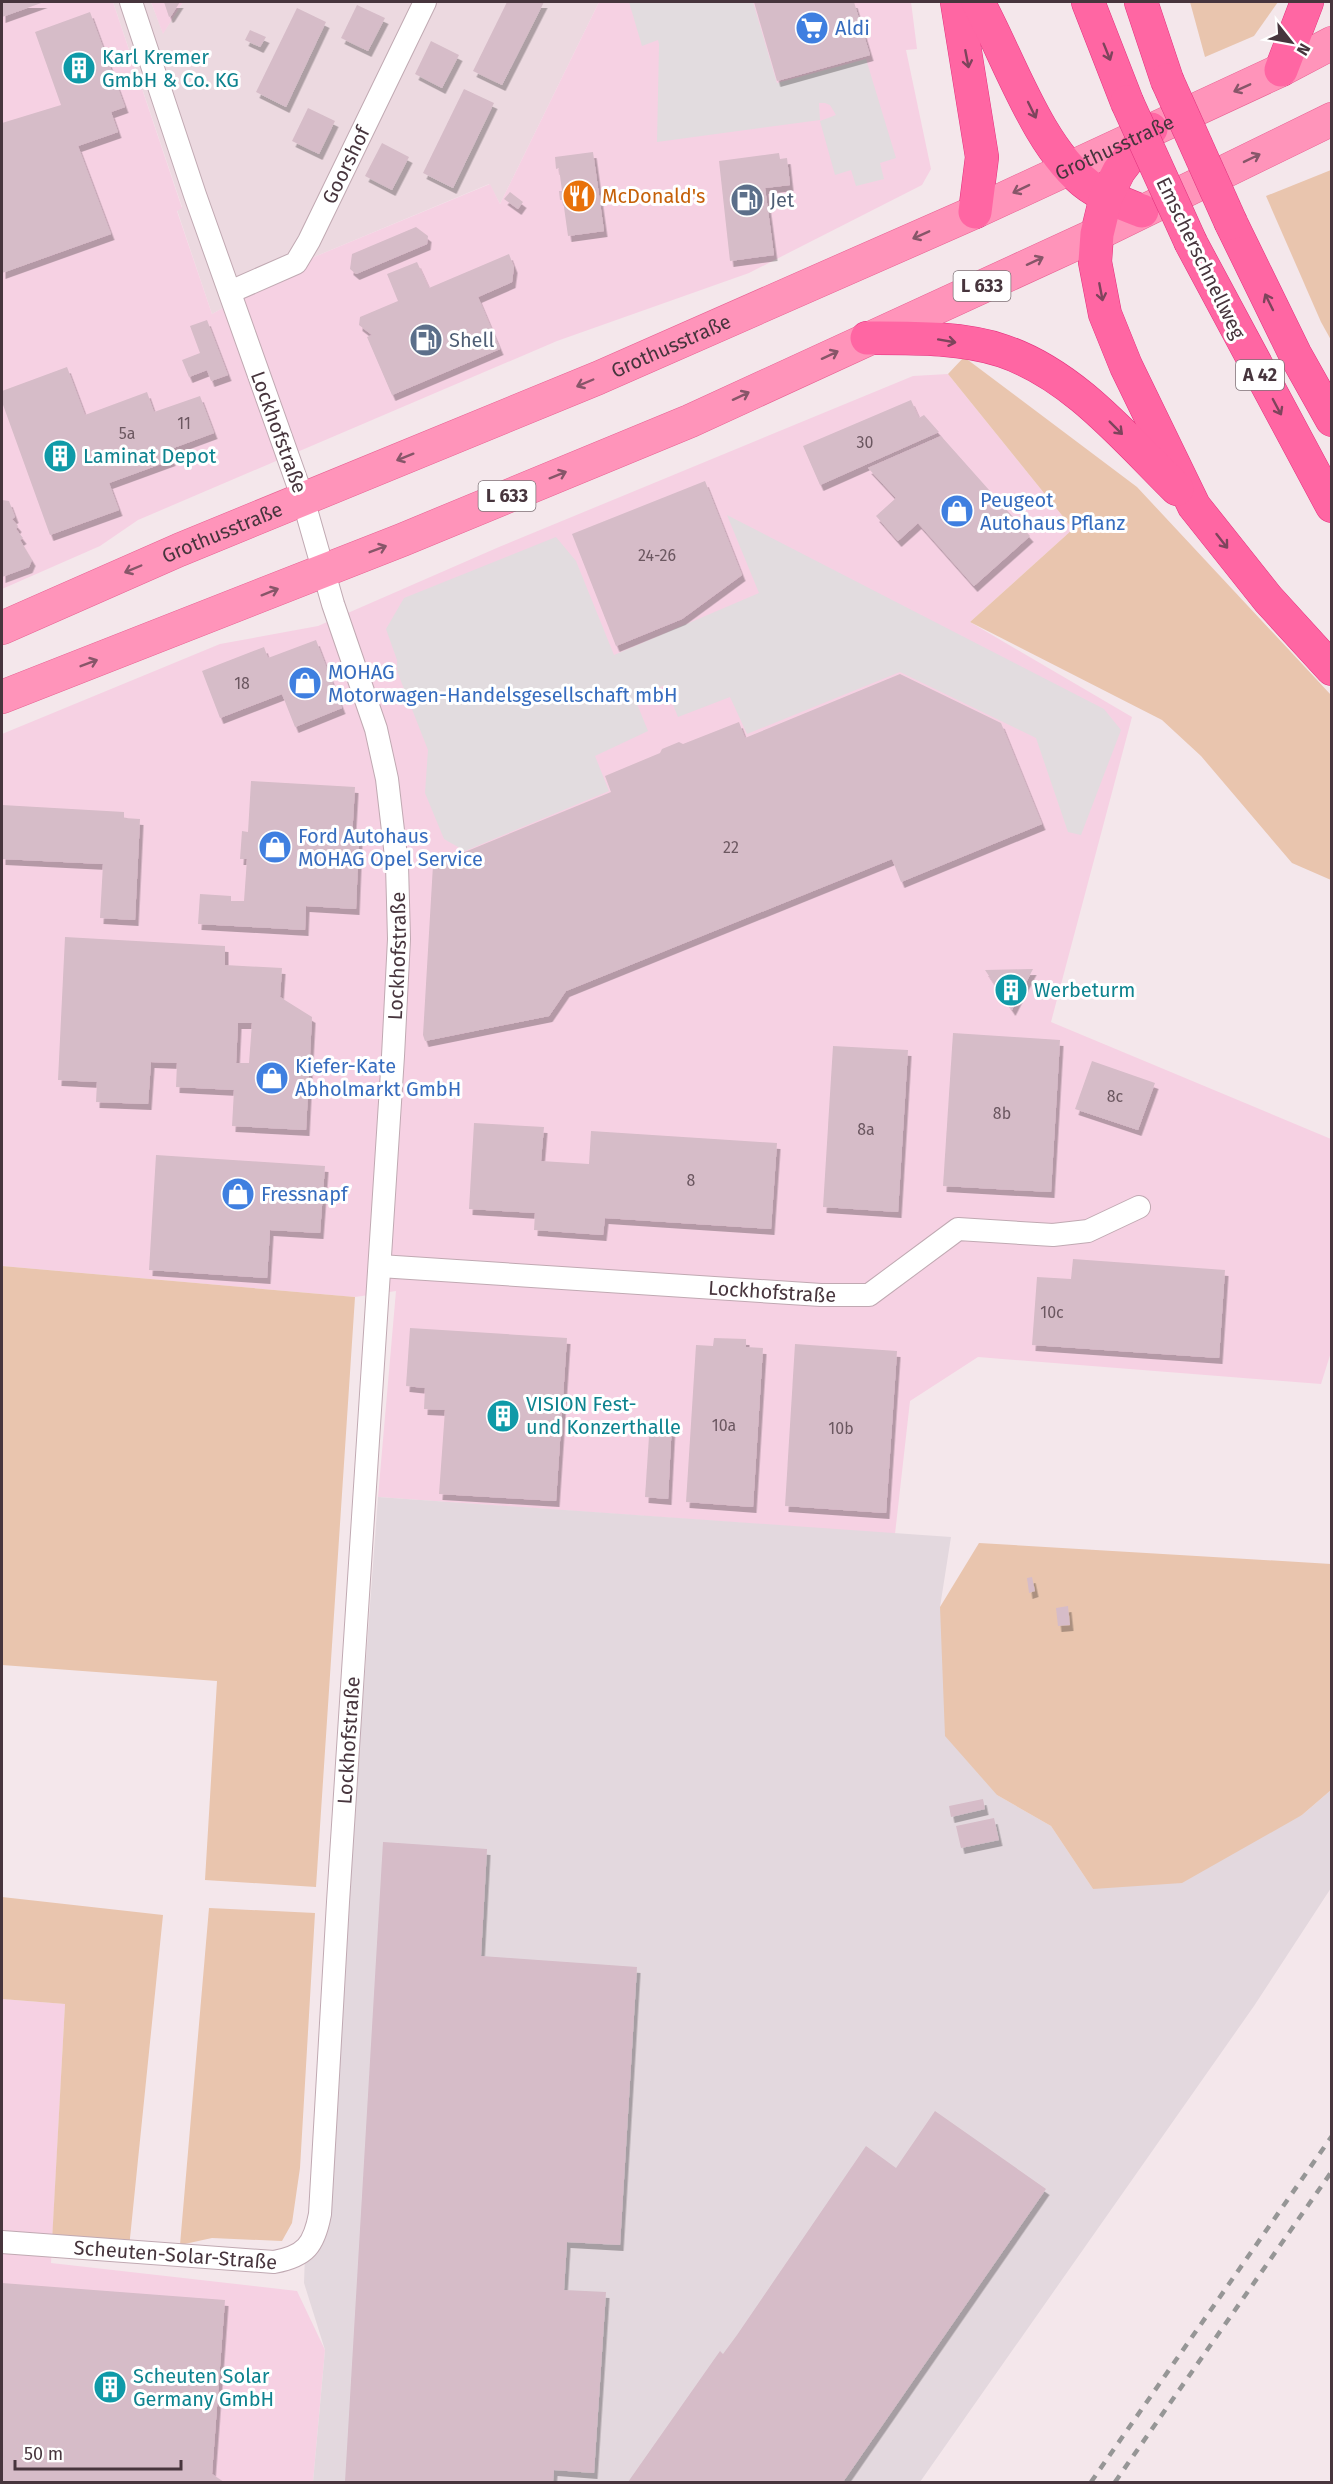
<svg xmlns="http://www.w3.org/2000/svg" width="1333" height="2484" font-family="'Fira Sans',sans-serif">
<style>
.residential{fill:#ecd9e0}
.commercial{fill:#f6d1e3}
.industrial{fill:#e3d8de}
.green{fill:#e9c5ae}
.parking{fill:#e2dcdf}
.building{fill:#d6bcc8;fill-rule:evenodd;filter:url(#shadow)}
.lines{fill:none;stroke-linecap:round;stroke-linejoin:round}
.minor-casing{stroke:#c0a9b2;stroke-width:24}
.primary-casing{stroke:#e76192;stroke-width:34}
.motorway-casing{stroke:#e2327e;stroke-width:34}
.minor{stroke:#fff;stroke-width:22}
.primary{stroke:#ff94ba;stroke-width:33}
.motorway{stroke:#ff66a3;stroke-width:33}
.rail{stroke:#969696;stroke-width:4.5;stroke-dasharray:8 8;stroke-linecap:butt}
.motorway-bridge-casing{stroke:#e2327e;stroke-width:34;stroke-linecap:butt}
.motorway-bridge{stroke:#ff66a3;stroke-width:33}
.oneway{stroke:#7e445c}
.oneway2{stroke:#875669}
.labels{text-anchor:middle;stroke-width:6;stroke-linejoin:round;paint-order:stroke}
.number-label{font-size:16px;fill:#6b5760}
.shield{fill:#fff;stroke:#7e7277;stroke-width:1.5}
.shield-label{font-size:18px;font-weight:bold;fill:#47353d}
.shop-label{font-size:20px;fill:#366cbe;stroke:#fff;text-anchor:start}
.culture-label{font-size:20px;fill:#0d838f;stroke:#fff;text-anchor:start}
.street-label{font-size:20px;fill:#47353d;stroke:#fff}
.food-label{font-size:20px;fill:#c56008;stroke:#fff;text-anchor:start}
.service-label{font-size:20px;fill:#4e5e75;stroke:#fff;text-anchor:start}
</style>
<defs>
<filter id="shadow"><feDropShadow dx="3.5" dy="6" stdDeviation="0" flood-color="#0004"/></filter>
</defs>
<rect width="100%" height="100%" fill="#f4e7eb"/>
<path class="residential" d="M 113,2 L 151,2 L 163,33 L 183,2 L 599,2 L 500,204 L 489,184 L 314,257 L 212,314 L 177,210 L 182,207 Z"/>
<g class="commercial">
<path d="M 2,2 L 113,2 L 182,208 L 177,211 L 212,314 L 314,257 L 490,184 L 500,204 L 599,2 L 911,2 L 917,49 L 906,50 L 931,169 L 922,185 L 749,273 L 557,341 L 138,520 L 100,546 L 2,589 Z"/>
<path d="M 151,2 L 183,2 L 163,34 Z"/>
<path d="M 948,374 L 1073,529 L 970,622 L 1132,717 L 1051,1022 L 1331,1139 L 1332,1349 L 1321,1384 L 978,1357 L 910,1401 L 895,1534 L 378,1497 L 396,1291 L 355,1297 L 2,1266 L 2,734 L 220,644 L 318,626 L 499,547 L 913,376 Z"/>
<path d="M 2,1999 L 65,2004 L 51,2263 L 297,2291 L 325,2350 L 313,2482 L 2,2482 Z"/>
</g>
<path class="industrial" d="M 378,1497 L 951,1537 L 940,1607 L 997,1795 L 1051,1826 L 1093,1889 L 1302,1815 L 1331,1790 L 1331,1888 L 1254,2006 L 920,2482 L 313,2482 L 325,2350 L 304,2283 L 305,2255 L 325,2214 Z"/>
<g class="green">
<path d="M 1190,2 L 1278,2 L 1254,36 L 1205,57 Z"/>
<path d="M 1331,170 L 1331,340 L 1321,322 L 1266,196 Z"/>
<path d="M 964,357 L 1137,487 L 1331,695 L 1331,880 L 1292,863 L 1201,756 L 1162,720 L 970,622 L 1073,529 L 948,374 Z"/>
<path d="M 2,1266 L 355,1297 L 316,1887 L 205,1880 L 217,1681 L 2,1665 Z"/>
<path d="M 979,1543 L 1331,1564 L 1331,1790 L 1302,1815 L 1182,1883 L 1093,1889 L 1051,1826 L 997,1795 L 945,1736 L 940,1607 Z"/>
<path d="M 2,1897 L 163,1915 L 129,2248 L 52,2241 L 65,2004 L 2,1999 Z"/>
<path d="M 209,1908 L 315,1913 L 300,2168 L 292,2223 L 282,2241 L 212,2238 L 180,2245 Z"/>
</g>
<g class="parking">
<path d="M 629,2 L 753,2 L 777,83 L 866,59 L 896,158 L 880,163 L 884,179 L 856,186 L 851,170 L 835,175 L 820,121 L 836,115 L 830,105 L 825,103 L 819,103 L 820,120 L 657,142 L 659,44 L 658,40 L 642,46 Z"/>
<path d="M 727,515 L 1104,709 L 1121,730 L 1081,835 L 1068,832 L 1036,738 L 900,672 L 747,734 L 730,697 L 678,717 L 665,685 L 635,699 L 648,731 L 595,756 L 609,791 L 465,851 L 444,839 L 425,793 L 428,750 L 397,671 L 397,660 L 386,629 L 404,598 L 556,537 L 576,561 L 614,655 L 759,593 Z"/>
</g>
<g class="building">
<path d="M 2,2 L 44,2 L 2,17 Z"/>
<path d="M 164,2 L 180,2 L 171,16 L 169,17 Z"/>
<path d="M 507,2 L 544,2 L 502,85 L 473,71 Z"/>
<path d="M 754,2 L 854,2 L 870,55 L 777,81 Z"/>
<path d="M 357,5 L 385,18 L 368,51 L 341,38 Z"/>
<path d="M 297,8 L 326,22 L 286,107 L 256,92 Z"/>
<path d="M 90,12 L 125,107 L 111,112 L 118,132 L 78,146 L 111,234 L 2,273 L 2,123 L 61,105 L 35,32 Z"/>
<path d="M 250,30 L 266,37 L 260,47 L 245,40 Z"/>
<path d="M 431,41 L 459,55 L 442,88 L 415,74 Z"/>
<path d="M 464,89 L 494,103 L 453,188 L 423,173 Z"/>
<path d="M 308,108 L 335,121 L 319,154 L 292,141 Z"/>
<path d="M 382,143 L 409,157 L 392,190 L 365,176 Z"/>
<path d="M 593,152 L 604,231 L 568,236 L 563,200 L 560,200 L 559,191 L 562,191 L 559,168 L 556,169 L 555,157 Z"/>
<path d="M 779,153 L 780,159 L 787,158 L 790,185 L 765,188 L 774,255 L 730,261 L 719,161 Z"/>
<path d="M 510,192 L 523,202 L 518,209 L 504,199 Z"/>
<path d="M 416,227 L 428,236 L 427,244 L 356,274 L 350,269 L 352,254 Z"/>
<path d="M 509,254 L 514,267 L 512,282 L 478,297 L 500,349 L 392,395 L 367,337 L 372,335 L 359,325 L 360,317 L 398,301 L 387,274 L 417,262 L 429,288 Z"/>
<path d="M 207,320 L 228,375 L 211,381 L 207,370 L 189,377 L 182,360 L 200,353 L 190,326 Z"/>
<path d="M 67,367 L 85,415 L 147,392 L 154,412 L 200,396 L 214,433 L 168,450 L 172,460 L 109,483 L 119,510 L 50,535 L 2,402 L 2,391 Z"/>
<path d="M 911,400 L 919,418 L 924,415 L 939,432 L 820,485 L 803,446 Z"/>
<path d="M 941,436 L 1030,536 L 974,586 L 918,523 L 898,541 L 876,516 L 896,498 L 868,468 Z"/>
<path d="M 705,481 L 742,575 L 682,619 L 616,646 L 572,534 Z"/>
<path d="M 2,500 L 9,501 L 15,517 L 12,519 L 18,526 L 16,529 L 23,538 L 20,540 L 32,560 L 29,567 L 2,577 Z"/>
<path d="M 316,640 L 342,708 L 295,727 L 282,694 L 220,718 L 202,671 L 264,647 L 268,658 Z"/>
<path d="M 900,674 L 1001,723 L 1042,824 L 901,882 L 892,859 L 566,991 L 549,1016 L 425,1041 L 423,1035 L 433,865 L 611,792 L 605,776 L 660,753 L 662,749 L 679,742 L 683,744 L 739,722 L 745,738 Z"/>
<path d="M 251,781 L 355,787 L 352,838 L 359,838 L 356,909 L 306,906 L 305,930 L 198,924 L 200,894 L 231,896 L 231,901 L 244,901 L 247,859 L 240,859 L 242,831 L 248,832 Z"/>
<path d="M 2,805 L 124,812 L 124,818 L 140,819 L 135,920 L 100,918 L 103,864 L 2,859 Z"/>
<path d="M 65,937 L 225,946 L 225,965 L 282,968 L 280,997 L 312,1017 L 306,1130 L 232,1126 L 234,1090 L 176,1087 L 177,1063 L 151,1062 L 148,1104 L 96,1102 L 97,1082 L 58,1080 ZM 238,1023 L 252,1023 L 249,1063 L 236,1063 Z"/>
<path d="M 1033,969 L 1012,1010 L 985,970 Z"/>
<path d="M 953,1033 L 1060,1040 L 1051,1192 L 943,1186 Z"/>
<path d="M 833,1046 L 908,1050 L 898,1212 L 823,1207 Z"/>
<path d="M 1092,1061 L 1155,1083 L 1138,1130 L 1075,1109 Z"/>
<path d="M 474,1123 L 544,1127 L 541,1161 L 589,1164 L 591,1131 L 777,1143 L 771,1229 L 605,1218 L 603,1235 L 534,1230 L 535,1213 L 469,1209 Z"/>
<path d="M 156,1155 L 325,1166 L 320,1233 L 270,1230 L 267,1278 L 149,1270 Z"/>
<path d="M 1073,1259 L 1225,1270 L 1219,1358 L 1032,1345 L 1037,1277 L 1071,1279 Z"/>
<path d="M 410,1328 L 567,1338 L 556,1501 L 439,1494 L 445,1410 L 424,1409 L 425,1388 L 406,1386 Z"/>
<path d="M 714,1338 L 746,1339 L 746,1347 L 763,1348 L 753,1507 L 686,1502 L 696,1345 L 713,1346 Z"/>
<path d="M 795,1344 L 897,1351 L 886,1513 L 785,1506 Z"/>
<path d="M 650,1421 L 672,1422 L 668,1499 L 645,1497 Z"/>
<path d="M 1032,1577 L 1035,1591 L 1029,1593 L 1027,1578 Z"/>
<path d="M 1068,1606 L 1070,1625 L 1058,1626 L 1056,1608 Z"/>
<path d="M 983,1799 L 985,1809 L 951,1817 L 949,1806 Z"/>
<path d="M 994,1818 L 999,1840 L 961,1848 L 956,1826 Z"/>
<path d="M 383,1842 L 487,1849 L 481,1956 L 637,1967 L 620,2245 L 567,2242 L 564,2290 L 606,2292 L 594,2473 L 554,2470 L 553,2482 L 345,2482 Z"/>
<path d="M 935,2111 L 1046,2189 L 843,2482 L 628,2482 L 720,2351 L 723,2354 L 737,2335 L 866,2146 L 896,2168 Z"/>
<path d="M 2,2283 L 225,2300 L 212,2474 L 224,2482 L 2,2482 Z"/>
</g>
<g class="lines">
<g class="minor-casing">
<g id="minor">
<path id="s1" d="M 230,292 L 296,263 L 309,241 L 425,2"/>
<path id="s2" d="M 380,1266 L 821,1295 L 869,1295 L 958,1229 L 1053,1235 L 1088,1231 L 1139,1207"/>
<path id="s3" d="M 2,2242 L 274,2262 C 306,2256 314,2245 320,2214 L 338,1902 L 393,1056 L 399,939 L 397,865 L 387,779 L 376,729 L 333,604 L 303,499 L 195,195 L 131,2"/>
</g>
</g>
<g class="primary-casing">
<g id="primary">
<path id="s4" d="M 2,628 L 179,550 L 598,378 L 975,212 L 1281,70 L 1332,43"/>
<path d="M 2,697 L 402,540 L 690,421 L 1097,234 L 1332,119"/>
</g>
</g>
<g class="motorway-casing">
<g id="motorway">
<path d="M 957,2 L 982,157 L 975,212"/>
<path d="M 978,2 C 1008,56 1038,149 1089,186 C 1105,197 1124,204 1142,211"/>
<path d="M 1088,2 L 1127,102"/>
<path d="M 1141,2 L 1167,80"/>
<path d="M 1281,70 L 1307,2"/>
<path d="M 1151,129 L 1119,171 L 1106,197 L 1097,234 L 1095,262 L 1105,314 L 1126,366 L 1194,506 L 1268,599 L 1332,669"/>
<path d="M 1231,223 L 1295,354 L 1332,420"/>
<path d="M 1191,243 L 1332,506"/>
<path d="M 867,338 C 911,338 962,337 1003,351 C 1074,375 1126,439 1177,489"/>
</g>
</g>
<use href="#minor" class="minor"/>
<use href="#primary" class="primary"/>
<use href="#motorway" class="motorway"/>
<g class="rail">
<path d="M 1091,2482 L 1332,2136"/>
<path d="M 1115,2482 L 1332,2171"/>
</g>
<g class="motorway-bridge-casing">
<g id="motorway-bridge">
<path d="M 1167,80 L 1231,223"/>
<path d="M 1127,102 L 1191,243"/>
</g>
</g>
<use href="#motorway-bridge" class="motorway-bridge"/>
</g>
<defs><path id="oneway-shaft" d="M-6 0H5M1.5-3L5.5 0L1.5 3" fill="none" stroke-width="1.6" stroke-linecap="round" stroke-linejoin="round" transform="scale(1.5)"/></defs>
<g class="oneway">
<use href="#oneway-shaft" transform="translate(1107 52) rotate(68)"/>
<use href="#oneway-shaft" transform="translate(967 59) rotate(79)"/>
<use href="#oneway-shaft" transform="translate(1032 110) rotate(64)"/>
<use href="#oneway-shaft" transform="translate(1101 292) rotate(79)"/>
<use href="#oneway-shaft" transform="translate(1269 302) rotate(-116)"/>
<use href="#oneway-shaft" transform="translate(947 341) rotate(10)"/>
<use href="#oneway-shaft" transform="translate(1277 407) rotate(62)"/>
<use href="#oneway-shaft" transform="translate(1116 428) rotate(45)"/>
<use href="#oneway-shaft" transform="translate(1222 541) rotate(52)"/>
</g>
<g class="oneway2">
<use href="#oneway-shaft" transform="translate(1242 88) rotate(156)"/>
<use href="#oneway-shaft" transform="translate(1252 158) rotate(-26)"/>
<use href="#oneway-shaft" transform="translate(1021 189) rotate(154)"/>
<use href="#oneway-shaft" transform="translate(921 235) rotate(156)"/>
<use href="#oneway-shaft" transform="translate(1035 261) rotate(-25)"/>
<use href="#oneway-shaft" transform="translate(830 355) rotate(-25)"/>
<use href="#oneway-shaft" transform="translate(585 383) rotate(157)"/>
<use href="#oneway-shaft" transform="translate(741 396) rotate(-25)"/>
<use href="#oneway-shaft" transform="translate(405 457) rotate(158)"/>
<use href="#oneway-shaft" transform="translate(558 475) rotate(-22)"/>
<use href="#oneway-shaft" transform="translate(378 549) rotate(-21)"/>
<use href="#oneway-shaft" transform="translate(133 569) rotate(157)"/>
<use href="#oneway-shaft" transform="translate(270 592) rotate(-22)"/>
<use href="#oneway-shaft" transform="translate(89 663) rotate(-21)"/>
</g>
<defs>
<g id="supermarket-disc" transform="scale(1.725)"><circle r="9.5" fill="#3f7fe0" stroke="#fff"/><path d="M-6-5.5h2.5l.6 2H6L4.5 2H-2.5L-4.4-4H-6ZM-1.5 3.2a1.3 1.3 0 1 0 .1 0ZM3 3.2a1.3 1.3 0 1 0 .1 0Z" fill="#fff"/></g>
<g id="building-disc" transform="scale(1.725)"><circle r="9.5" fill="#0f9aa8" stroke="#fff"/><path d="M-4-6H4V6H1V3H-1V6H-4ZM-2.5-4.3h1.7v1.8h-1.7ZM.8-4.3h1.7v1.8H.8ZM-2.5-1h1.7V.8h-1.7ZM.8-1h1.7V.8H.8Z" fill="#fff"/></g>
<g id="restaurant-disc" transform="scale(1.725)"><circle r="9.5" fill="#e8710a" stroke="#fff"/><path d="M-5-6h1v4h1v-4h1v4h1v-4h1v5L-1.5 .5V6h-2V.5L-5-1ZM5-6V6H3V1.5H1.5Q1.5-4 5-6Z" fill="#fff"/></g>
<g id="fuel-disc" transform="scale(1.725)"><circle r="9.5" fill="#5c6f8a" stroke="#fff"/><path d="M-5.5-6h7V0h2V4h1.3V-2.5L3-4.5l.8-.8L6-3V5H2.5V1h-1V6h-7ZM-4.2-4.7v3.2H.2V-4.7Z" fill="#fff"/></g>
<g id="shop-disc" transform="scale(1.725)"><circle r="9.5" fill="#3f7fe0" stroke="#fff"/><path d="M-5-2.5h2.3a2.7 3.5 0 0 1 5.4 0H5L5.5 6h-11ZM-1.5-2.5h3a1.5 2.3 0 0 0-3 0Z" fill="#fff"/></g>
</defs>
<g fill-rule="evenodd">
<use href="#supermarket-disc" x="812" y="28"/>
<use href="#building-disc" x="79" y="68"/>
<use href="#restaurant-disc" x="579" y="196"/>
<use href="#fuel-disc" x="747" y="200"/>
<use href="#fuel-disc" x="426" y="340"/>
<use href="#building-disc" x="60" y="456"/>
<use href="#shop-disc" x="957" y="511"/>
<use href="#shop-disc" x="305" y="683"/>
<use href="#shop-disc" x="275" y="847"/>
<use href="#building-disc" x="1011" y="990"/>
<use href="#shop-disc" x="272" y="1078"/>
<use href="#shop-disc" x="238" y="1194"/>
<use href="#building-disc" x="503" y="1416"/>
<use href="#building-disc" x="110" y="2387"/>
</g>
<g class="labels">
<g class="number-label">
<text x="184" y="429">11</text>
<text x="127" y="439">5a</text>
<text x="865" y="448">30</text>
<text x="657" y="561">24-26</text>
<text x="242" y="689">18</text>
<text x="731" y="853">22</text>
<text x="1115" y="1102">8c</text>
<text x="1002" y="1119">8b</text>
<text x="866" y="1135">8a</text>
<text x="691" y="1186">8</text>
<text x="1052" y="1318">10c</text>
<text x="724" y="1431">10a</text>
<text x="841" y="1434">10b</text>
</g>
<g class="shield">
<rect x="953.5" y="271" width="57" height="30" rx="4.5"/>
<rect x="1236" y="360" width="48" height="30" rx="4.5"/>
<rect x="478.5" y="481" width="57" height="30" rx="4.5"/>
</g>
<g class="shield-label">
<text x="982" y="292">L 633</text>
<text x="1260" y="381">A 42</text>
<text x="507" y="502">L 633</text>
</g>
<g class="shop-label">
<text x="835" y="35">Aldi</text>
<text x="980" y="507">Peugeot<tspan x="980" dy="23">Autohaus Pflanz</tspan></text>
<text x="328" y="679">MOHAG<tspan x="328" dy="23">Motorwagen-Handelsgesellschaft mbH</tspan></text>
<text x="298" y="843">Ford Autohaus<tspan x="298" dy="23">MOHAG Opel Service</tspan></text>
<text x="295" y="1073">Kiefer-Kate<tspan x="295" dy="23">Abholmarkt GmbH</tspan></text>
<text x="261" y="1201">Fressnapf</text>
</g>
<g class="culture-label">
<text x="102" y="64">Karl Kremer<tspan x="102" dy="23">GmbH &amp; Co. KG</tspan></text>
<text x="83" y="463">Laminat Depot</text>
<text x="1034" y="997">Werbeturm</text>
<text x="526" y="1411">VISION Fest-<tspan x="526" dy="23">und Konzerthalle</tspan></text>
<text x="133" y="2383">Scheuten Solar<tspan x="133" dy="23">Germany GmbH</tspan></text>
</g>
<g class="street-label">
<text dy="7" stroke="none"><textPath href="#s4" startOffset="1212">Grothusstraße</textPath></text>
<text dy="7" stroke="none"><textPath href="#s1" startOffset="182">Goorshof</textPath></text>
<text transform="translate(1201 258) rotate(64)" y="7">Emscherschnellweg</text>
<text dy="7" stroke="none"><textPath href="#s4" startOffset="726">Grothusstraße</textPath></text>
<text transform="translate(279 432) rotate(70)" y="7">Lockhofstraße</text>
<text dy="7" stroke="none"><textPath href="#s4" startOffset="240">Grothusstraße</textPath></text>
<text dy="7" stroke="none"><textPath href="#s3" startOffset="1606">Lockhofstraße</textPath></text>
<text dy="7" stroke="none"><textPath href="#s2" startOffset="393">Lockhofstraße</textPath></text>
<text dy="7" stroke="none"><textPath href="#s3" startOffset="820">Lockhofstraße</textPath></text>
<text dy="7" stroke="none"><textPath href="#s3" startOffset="174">Scheuten-Solar-Straße</textPath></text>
</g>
<g class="food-label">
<text x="602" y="203">McDonald's</text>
</g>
<g class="service-label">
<text x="770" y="207">Jet</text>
<text x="449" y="347">Shell</text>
</g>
</g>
<rect width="1333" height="2484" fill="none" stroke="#47353d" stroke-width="6"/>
<g transform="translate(1291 42) rotate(121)" stroke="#ffffff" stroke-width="4.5" paint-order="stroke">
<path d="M0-4.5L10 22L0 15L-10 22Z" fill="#47353d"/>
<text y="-9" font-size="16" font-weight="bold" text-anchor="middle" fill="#47353d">N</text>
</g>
<path d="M15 2460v9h166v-9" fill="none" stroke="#47353d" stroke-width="3"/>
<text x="24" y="2460" font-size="18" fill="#47353d" stroke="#ffffff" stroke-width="4.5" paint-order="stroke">50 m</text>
</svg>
